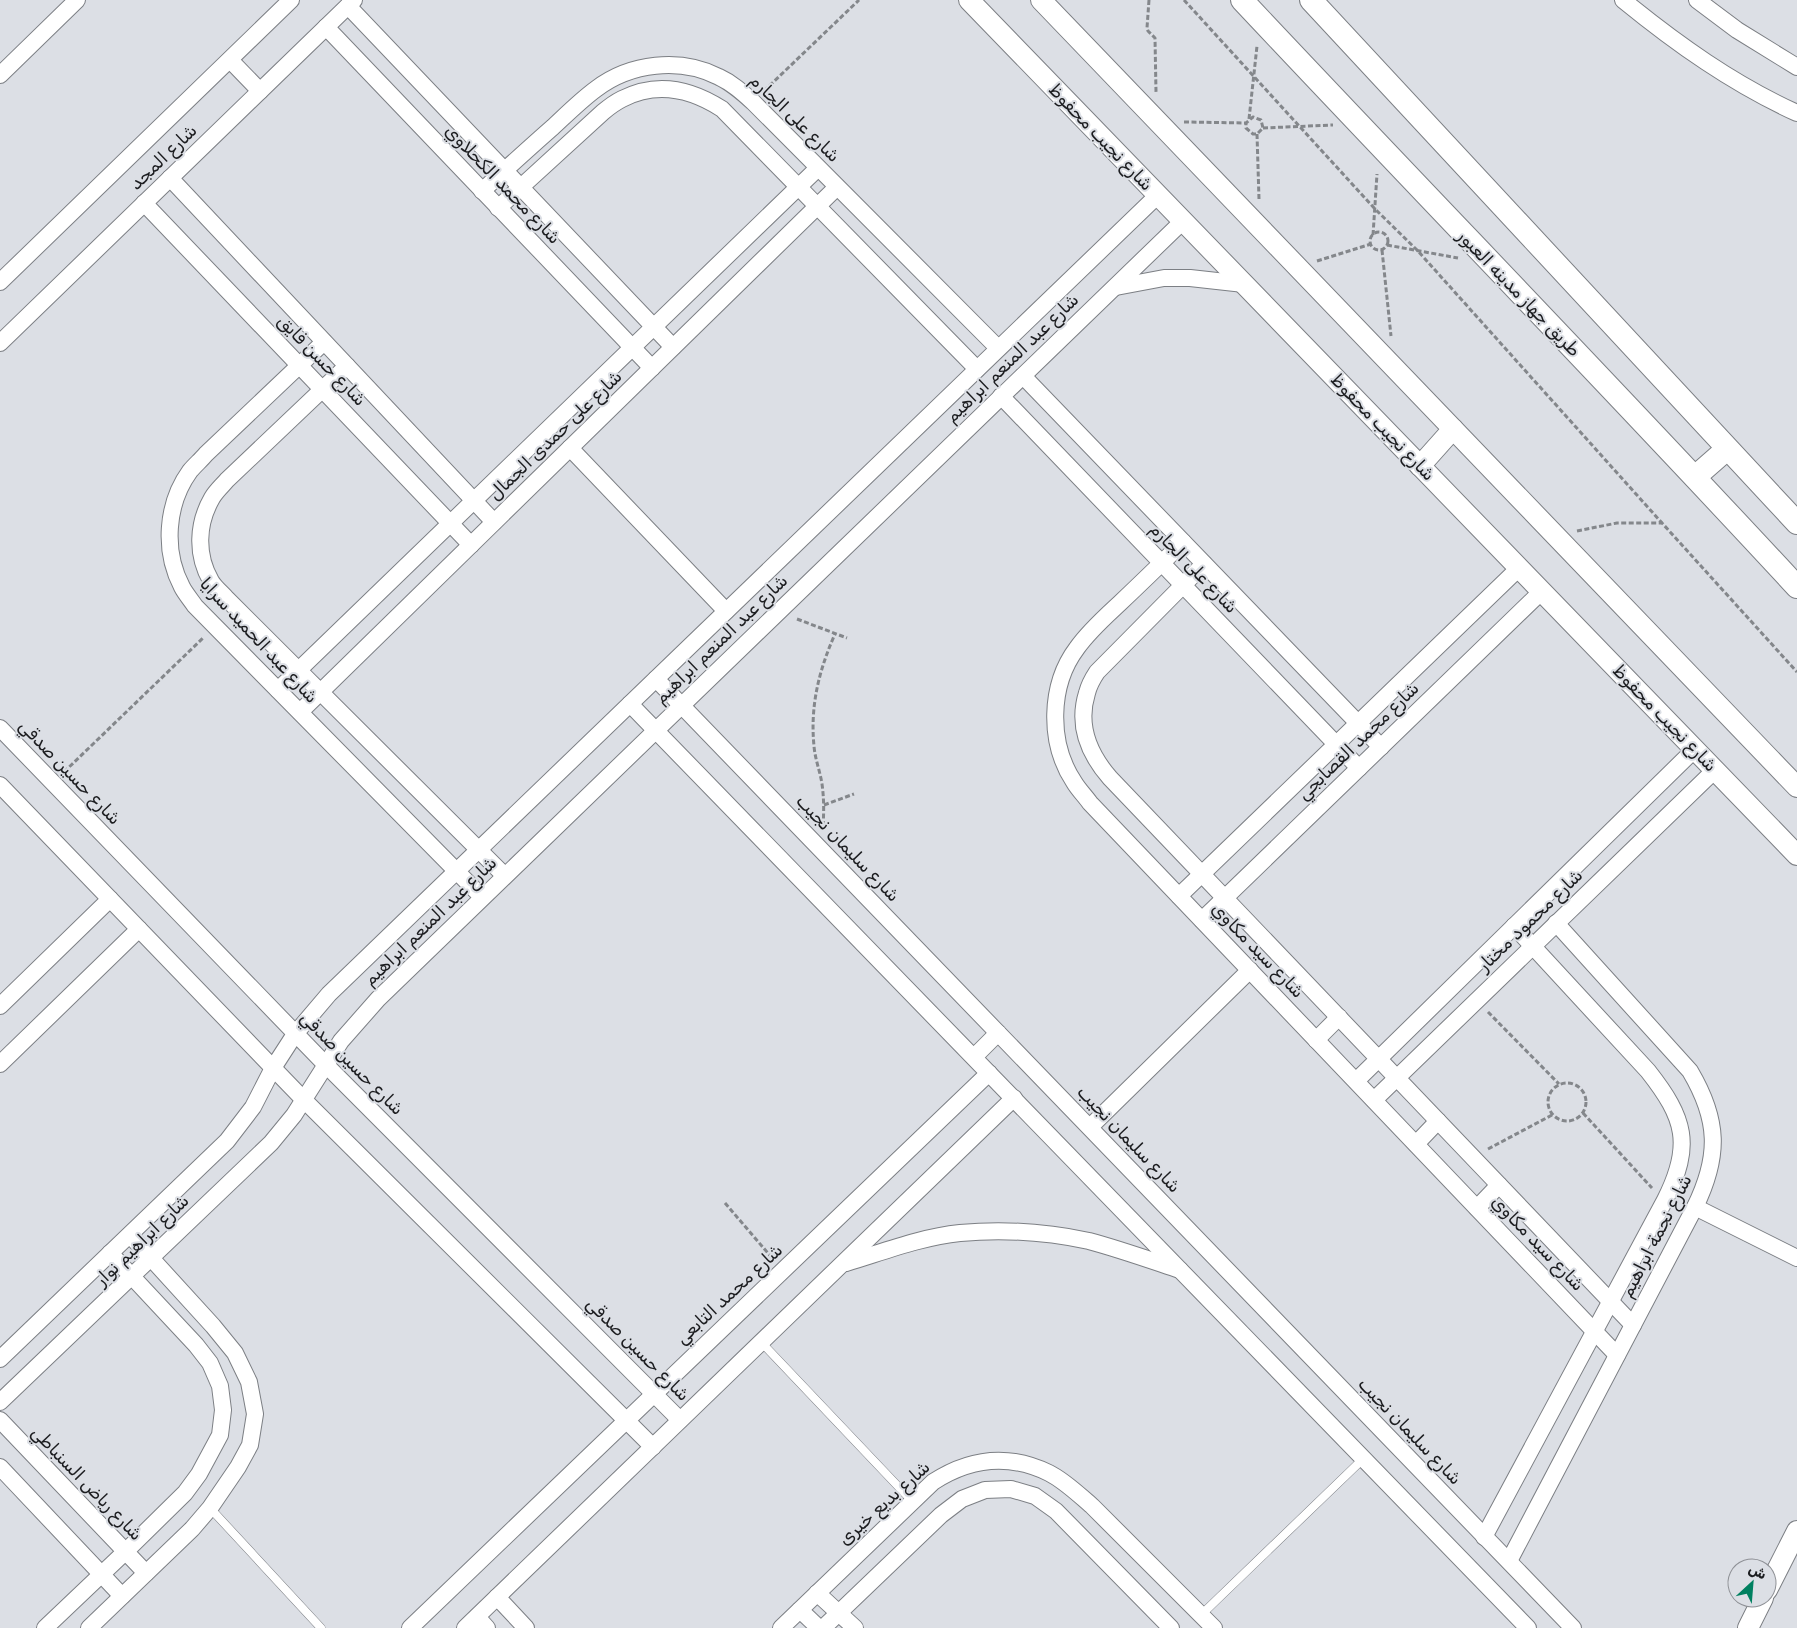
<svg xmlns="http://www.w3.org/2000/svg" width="1797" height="1628" font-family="Rubik,'Noto Sans Arabic',sans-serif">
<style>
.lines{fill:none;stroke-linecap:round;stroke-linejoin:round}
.service-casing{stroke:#7c7f84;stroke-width:9}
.minor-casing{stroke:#7c7f84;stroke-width:18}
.tertiary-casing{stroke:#7c7f84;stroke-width:22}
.secondary-casing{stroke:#7c7f84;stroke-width:24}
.path{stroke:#84878b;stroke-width:3;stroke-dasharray:5 2.5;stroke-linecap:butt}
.service{stroke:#fff;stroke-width:8}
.minor{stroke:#fff;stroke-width:16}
.tertiary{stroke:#fff;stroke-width:20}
.secondary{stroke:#fff;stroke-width:22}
.labels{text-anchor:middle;stroke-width:4;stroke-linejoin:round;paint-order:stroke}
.street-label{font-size:18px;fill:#1c1d20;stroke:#dcdfe5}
</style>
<rect width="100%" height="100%" fill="#dcdfe5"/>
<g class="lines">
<g class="service-casing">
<g id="service">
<path d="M 761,1342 L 912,1501"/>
<path d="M 210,1508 L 321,1628"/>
<path d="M 1201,1615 L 1364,1458"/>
</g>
</g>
<g class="minor-casing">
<g id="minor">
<path d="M 1623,0 C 1677,44 1733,84 1797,113"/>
<path d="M 1697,0 L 1737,30 L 1797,67"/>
<path d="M 348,6 L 673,347"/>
<path d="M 326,27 L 652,368"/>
<path d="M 230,60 L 260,91"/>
<path d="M 0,75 L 77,0"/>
<path d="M 170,178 L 494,522"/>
<path d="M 482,191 C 505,170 529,148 553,127 C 567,114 581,100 596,89 C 630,63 680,57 719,77 C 732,83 742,92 753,102 L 998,348"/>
<path d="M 144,203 L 471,545"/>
<path d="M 498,208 L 603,112 C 609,107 616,102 622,99 C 657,81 691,89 722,109 L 977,369"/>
<path d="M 0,282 L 291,0"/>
<path d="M 1116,287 L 1164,278 L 1190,278 L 1244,284"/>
<path d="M 324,342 L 206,454 C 201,460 195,465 190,471 C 166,504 163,551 182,587 C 185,593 191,600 195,606 L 482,897"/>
<path d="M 0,343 L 354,0"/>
<path d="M 347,366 L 227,480 C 222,486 216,491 212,498 C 197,524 196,555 211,581 C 215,588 222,593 227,599 L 504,875"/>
<path d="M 1023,376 L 1381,747"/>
<path d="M 1001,396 L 1359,768"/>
<path d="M 570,448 L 726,611"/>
<path d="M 1183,542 C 1162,563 1141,583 1120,603 C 1105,617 1089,631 1077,648 C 1049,685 1048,743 1074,782 C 1078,789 1085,796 1090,803 L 1617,1355"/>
<path d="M 1204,564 L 1097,672 C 1093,678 1089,685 1087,693 C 1077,725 1089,754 1110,778 L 1633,1325"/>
<path d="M 656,679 L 1573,1628"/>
<path d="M 278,690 L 818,168"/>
<path d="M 630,704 L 1528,1628"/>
<path d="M 300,712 L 837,187"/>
<path d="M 0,728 L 325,1064 L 680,1420"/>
<path d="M 0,785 L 304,1100 L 653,1447"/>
<path d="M 1179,896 L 1519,568"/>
<path d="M 1202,920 L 1542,591"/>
<path d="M 0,1006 L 110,899"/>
<path d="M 1316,1040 L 1339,1017"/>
<path d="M 974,1057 L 998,1033"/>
<path d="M 0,1064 L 139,929"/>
<path d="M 1356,1081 L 1695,749"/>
<path d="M 1374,1100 L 1715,770"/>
<path d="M 1090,1127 L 1250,970"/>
<path d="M 1416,1144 L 1438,1121"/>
<path d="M 1695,1207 L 1797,1258"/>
<path d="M 1477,1208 L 1499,1185"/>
<path d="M 846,1263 C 883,1252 921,1237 960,1233 C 1003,1229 1047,1232 1089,1241 C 1119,1249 1150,1260 1180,1270"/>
<path d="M 0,1359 L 227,1141 L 253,1107 L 273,1068 L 295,1034 L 329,994 L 1158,195"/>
<path d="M 0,1402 L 271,1143 L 294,1115 L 341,1041 L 378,999 L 1183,221"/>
<path d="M 0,1420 L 146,1573"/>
<path d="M 0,1467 L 122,1596"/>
<path d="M 1484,1537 L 1665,1200 C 1693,1145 1685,1118 1648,1071 L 1514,926"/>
<path d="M 1509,1561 L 1695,1207 C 1720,1156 1719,1120 1690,1071 L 1556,923"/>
<path d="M 817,1593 L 855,1628"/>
<path d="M 497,1597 L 526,1628"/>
<path d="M 800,1610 L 819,1628"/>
<path d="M 477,1617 L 487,1628"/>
<path d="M 45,1628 L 125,1552 L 185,1493 L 199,1474 L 220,1435 L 223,1410 L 220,1386 L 210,1363 L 196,1345 L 110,1253"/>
<path d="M 89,1628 L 192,1529 L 210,1508 L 238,1467 L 250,1445 L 255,1414 L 249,1382 L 235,1353 L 213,1326 L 130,1235"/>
<path d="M 410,1628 L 989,1073"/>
<path d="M 465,1628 L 1014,1098"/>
<path d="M 781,1628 L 933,1482 C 970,1458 1008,1453 1049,1473 C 1065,1481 1079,1495 1092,1506 L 1214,1628"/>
<path d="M 823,1628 L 941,1515 L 962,1499 L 985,1490 L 1011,1489 L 1035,1496 L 1056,1511 L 1171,1628"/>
</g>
</g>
<g class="tertiary-casing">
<g id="tertiary">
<path d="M 969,0 L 1797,855"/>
<path d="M 1041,0 L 1797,787"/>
<path d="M 1420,466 L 1453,429"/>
<path d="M 1767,1590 L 1797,1531"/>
<path d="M 1748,1628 L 1763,1598"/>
</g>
</g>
<g class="secondary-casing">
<g id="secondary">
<path d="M 1242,0 C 1426,196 1614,389 1797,587"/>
<path d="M 1311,0 L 1797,523"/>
<path d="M 1695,477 L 1727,449"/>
</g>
</g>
<g class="path">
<path d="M 1149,0 L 1147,28 L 1148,31 L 1155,38 L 1156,92"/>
<path d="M 1184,0 L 1375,209 L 1417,250 L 1662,523"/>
<path d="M 764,91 L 859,0"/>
<path d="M 1249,119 L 1257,46"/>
<path d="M 1184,122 L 1246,123 L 1253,117 L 1261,120 L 1263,128 L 1257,134 L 1253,134 L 1246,128 L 1246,123"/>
<path d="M 1263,128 L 1333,125"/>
<path d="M 1257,134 L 1259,199"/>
<circle cx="1379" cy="241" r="9"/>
<path d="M 1373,235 L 1377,174"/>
<path d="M 1387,245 L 1458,258"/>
<path d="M 1382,250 L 1391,336"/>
<path d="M 1317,261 L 1371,244"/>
<path d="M 1577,531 L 1617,523 L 1662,523 L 1797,672"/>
<path d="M 797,619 L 847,638"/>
<path d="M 64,772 L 203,638"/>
<path d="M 824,805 L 854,794"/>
<path d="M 823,826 C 824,812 824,798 822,784 C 820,771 815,759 814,746 C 810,706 819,670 835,634"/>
<path d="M 1488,1012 L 1559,1084"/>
<circle cx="1567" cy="1102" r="19"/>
<path d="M 1583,1113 L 1652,1188"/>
<path d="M 1488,1149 L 1552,1115"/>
<path d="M 725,1203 L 773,1259"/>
</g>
<use href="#service" class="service"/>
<use href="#minor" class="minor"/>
<use href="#tertiary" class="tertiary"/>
<use href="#secondary" class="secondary"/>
</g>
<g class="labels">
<g class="street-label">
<text transform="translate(795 118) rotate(44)" y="6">شارع على الجارم</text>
<text transform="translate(1101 137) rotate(46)" y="6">شارع نجيب محفوظ</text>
<text transform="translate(163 157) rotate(-44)" y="6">شارع المجد</text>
<text transform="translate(503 184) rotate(46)" y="6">شارع محمد الكحلاوي</text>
<text transform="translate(1519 293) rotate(46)" y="6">طريق جهاز مدينه العبور</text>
<text transform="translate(1012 358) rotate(-44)" y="6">شارع عبد المنعم ابراهيم</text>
<text transform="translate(322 360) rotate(46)" y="6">شارع حسن فايق</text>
<text transform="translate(1383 427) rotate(46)" y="6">شارع نجيب محفوظ</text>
<text transform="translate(555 435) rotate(-44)" y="6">شارع على حمدى الجمال</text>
<text transform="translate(1194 568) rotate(46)" y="6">شارع على الجارم</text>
<text transform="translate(721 639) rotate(-44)" y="6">شارع عبد المنعم ابراهيم</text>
<text transform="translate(259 640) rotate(47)" y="6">شارع عبد الحميد سرايا</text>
<text transform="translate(1665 718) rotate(46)" y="6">شارع نجيب محفوظ</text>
<text transform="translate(1358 741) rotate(-44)" y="6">شارع محمد القصابجي</text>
<text transform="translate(70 772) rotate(46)" y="6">شارع حسين صدقي</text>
<text transform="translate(848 848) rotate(46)" y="6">شارع سليمان نجيب</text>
<text transform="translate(1530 920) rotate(-44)" y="6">شارع محمود مختار</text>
<text transform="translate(430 921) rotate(-44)" y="6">شارع عبد المنعم ابراهيم</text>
<text transform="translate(1258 950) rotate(46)" y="6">شارع سيد مكاوي</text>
<text transform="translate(352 1063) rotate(45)" y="6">شارع حسين صدقي</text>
<text transform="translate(1129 1139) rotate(46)" y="6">شارع سليمان نجيب</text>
<text transform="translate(1656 1236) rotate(-63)" y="6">شارع نجمة ابراهيم</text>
<text transform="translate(142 1240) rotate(-44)" y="6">شارع ابراهيم نوار</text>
<text transform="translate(1538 1243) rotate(46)" y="6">شارع سيد مكاوي</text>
<text transform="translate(729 1294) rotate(-43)" y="6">شارع محمد التابعي</text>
<text transform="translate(638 1349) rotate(45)" y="6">شارع حسين صدقي</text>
<text transform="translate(1410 1431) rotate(46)" y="6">شارع سليمان نجيب</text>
<text transform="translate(87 1483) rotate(46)" y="6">شارع رياض السنباطي</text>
<text transform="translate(884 1503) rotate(-42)" y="6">شارع بديع خيرى</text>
</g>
</g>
<g transform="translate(1752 1583) rotate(26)"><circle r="24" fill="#dcdfe5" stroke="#8f9196"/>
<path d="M0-4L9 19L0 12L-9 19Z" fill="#008060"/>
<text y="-8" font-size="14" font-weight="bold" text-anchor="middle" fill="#1c1d20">ش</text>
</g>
</svg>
